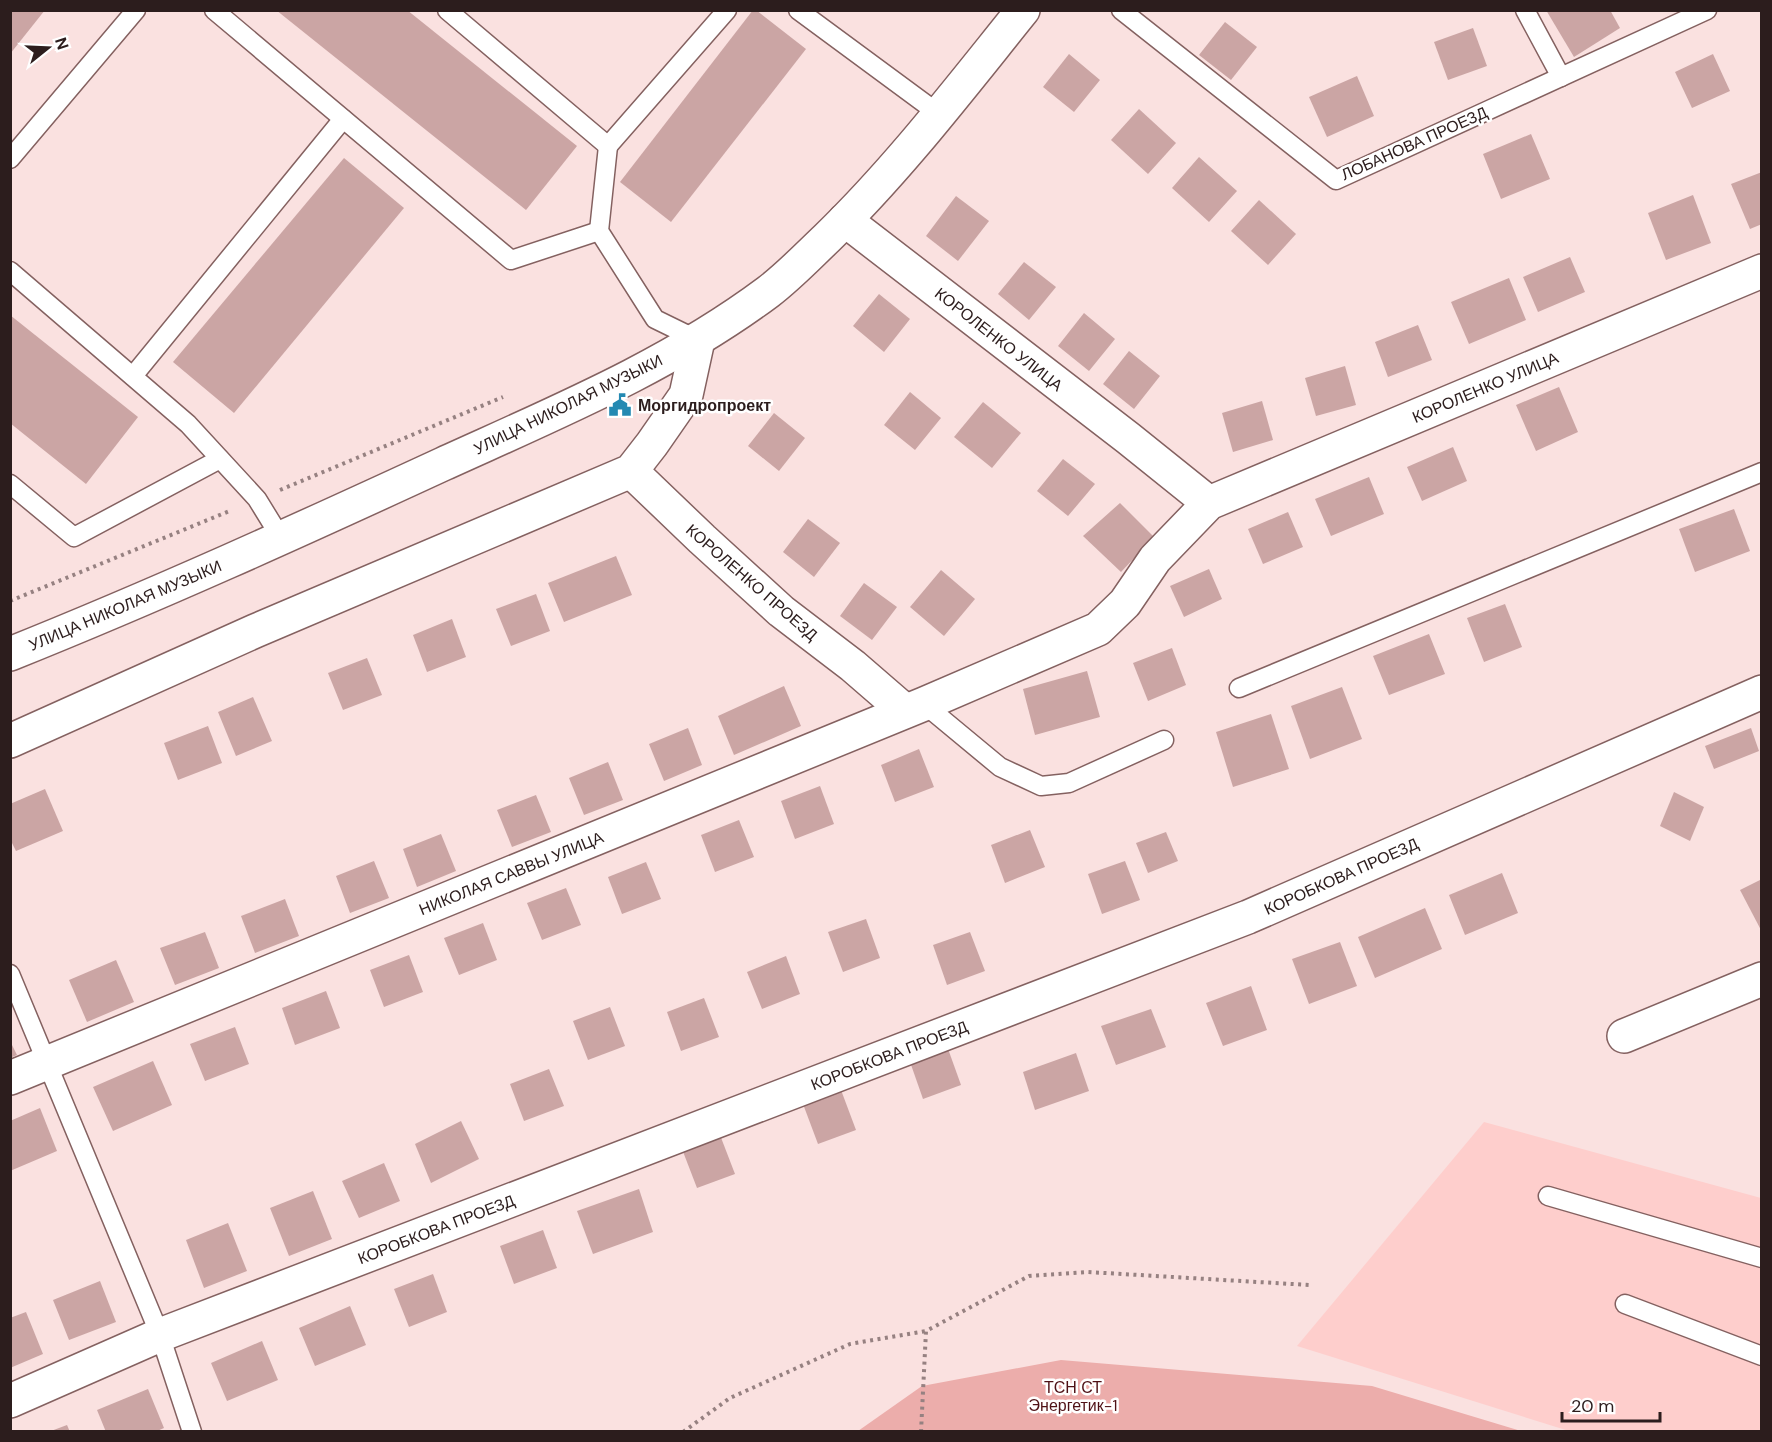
<svg xmlns="http://www.w3.org/2000/svg" width="1772" height="1442" font-family="'DM Sans',sans-serif">
<style>
.built{fill:#fececc}
.green{fill:#ecadab}
.building{fill:#cba5a4}
.lines{fill:none;stroke-linecap:round;stroke-linejoin:round}
.service-casing{stroke:#846160;stroke-width:21}
.minor-casing{stroke:#846160;stroke-width:36}
.secondary-casing{stroke:#846160;stroke-width:36}
.path{stroke:#968181;stroke-width:4;stroke-dasharray:3 4.5;stroke-linecap:butt}
.service{stroke:#fff;stroke-width:18}
.minor{stroke:#fff;stroke-width:33}
.secondary{stroke:#fff;stroke-width:33}
.labels{text-anchor:middle;stroke-width:5;stroke-linejoin:round;paint-order:stroke}
.street-label{font-size:16px;fill:#2c1d1d;stroke:#fff}
.poi-label{font-size:16px;font-weight:bold;fill:#2c1d1d;stroke:#fff;text-anchor:start}
.park-label{font-size:16px;fill:#4f1116;stroke:#fff}
</style>
<rect width="100%" height="100%" fill="#fae1e0"/>
<path class="built" d="M 1484,1122 L 1761,1198 L 1761,1431 L 1569,1431 L 1297,1346 Z"/>
<path class="green" d="M 1061,1360 L 1372,1386 L 1521,1431 L 858,1431 L 922,1386 Z"/>
<g class="building">
<path d="M 10,10 L 45,10 L 10,54 Z"/>
<path d="M 276,10 L 407,10 L 577,146 L 526,210 Z"/>
<path d="M 753,10 L 756,10 L 806,49 L 671,222 L 620,182 Z"/>
<path d="M 1546,10 L 1610,10 L 1620,28 L 1574,57 Z"/>
<path d="M 1225,22 L 1257,47 L 1231,80 L 1199,55 Z"/>
<path d="M 1473,28 L 1487,66 L 1448,80 L 1434,42 Z"/>
<path d="M 1069,54 L 1100,80 L 1074,112 L 1043,87 Z"/>
<path d="M 1713,54 L 1730,91 L 1692,108 L 1675,72 Z"/>
<path d="M 1357,76 L 1374,116 L 1327,137 L 1309,97 Z"/>
<path d="M 1139,109 L 1176,143 L 1148,174 L 1111,140 Z"/>
<path d="M 1531,134 L 1550,179 L 1501,199 L 1483,154 Z"/>
<path d="M 1199,157 L 1237,191 L 1209,222 L 1172,188 Z"/>
<path d="M 344,158 L 404,208 L 234,413 L 173,362 Z"/>
<path d="M 1762,172 L 1762,224 L 1750,229 L 1731,184 Z"/>
<path d="M 1693,195 L 1711,243 L 1666,260 L 1648,213 Z"/>
<path d="M 956,196 L 989,221 L 958,261 L 926,236 Z"/>
<path d="M 1259,200 L 1296,234 L 1268,265 L 1231,231 Z"/>
<path d="M 1570,257 L 1585,292 L 1538,312 L 1523,277 Z"/>
<path d="M 1024,262 L 1056,287 L 1029,320 L 998,294 Z"/>
<path d="M 1509,278 L 1526,320 L 1469,344 L 1451,302 Z"/>
<path d="M 879,294 L 910,319 L 884,352 L 853,326 Z"/>
<path d="M 1084,313 L 1115,339 L 1089,371 L 1058,346 Z"/>
<path d="M 10,315 L 138,417 L 86,484 L 10,423 Z"/>
<path d="M 1418,325 L 1432,360 L 1388,377 L 1375,342 Z"/>
<path d="M 1129,351 L 1160,376 L 1134,409 L 1103,384 Z"/>
<path d="M 1345,366 L 1356,405 L 1316,416 L 1305,378 Z"/>
<path d="M 1559,387 L 1578,432 L 1536,451 L 1516,405 Z"/>
<path d="M 910,392 L 941,418 L 915,450 L 884,425 Z"/>
<path d="M 1262,401 L 1273,440 L 1233,452 L 1222,413 Z"/>
<path d="M 983,402 L 1021,433 L 992,468 L 954,437 Z"/>
<path d="M 774,413 L 805,438 L 779,471 L 748,446 Z"/>
<path d="M 1453,447 L 1467,481 L 1422,501 L 1407,467 Z"/>
<path d="M 1063,459 L 1095,484 L 1068,516 L 1037,491 Z"/>
<path d="M 1369,477 L 1384,514 L 1331,536 L 1315,499 Z"/>
<path d="M 1120,503 L 1154,537 L 1121,572 L 1083,536 Z"/>
<path d="M 1734,509 L 1750,551 L 1695,572 L 1679,529 Z"/>
<path d="M 1288,512 L 1303,547 L 1263,564 L 1248,529 Z"/>
<path d="M 808,519 L 840,543 L 814,577 L 783,552 Z"/>
<path d="M 616,556 L 632,595 L 564,622 L 548,583 Z"/>
<path d="M 1209,569 L 1222,599 L 1184,617 L 1170,586 Z"/>
<path d="M 941,570 L 975,599 L 944,636 L 910,607 Z"/>
<path d="M 864,583 L 897,607 L 872,640 L 840,616 Z"/>
<path d="M 536,594 L 550,631 L 511,646 L 496,609 Z"/>
<path d="M 1505,604 L 1522,647 L 1484,662 L 1467,618 Z"/>
<path d="M 452,619 L 466,657 L 427,672 L 413,635 Z"/>
<path d="M 1429,634 L 1445,674 L 1389,695 L 1373,656 Z"/>
<path d="M 1172,648 L 1186,685 L 1148,701 L 1133,663 Z"/>
<path d="M 367,658 L 382,695 L 343,710 L 328,673 Z"/>
<path d="M 1087,671 L 1100,717 L 1035,735 L 1023,689 Z"/>
<path d="M 784,686 L 801,726 L 734,755 L 718,716 Z"/>
<path d="M 1342,687 L 1362,739 L 1310,759 L 1291,706 Z"/>
<path d="M 253,697 L 272,741 L 236,756 L 218,712 Z"/>
<path d="M 1271,714 L 1289,769 L 1233,787 L 1216,732 Z"/>
<path d="M 208,726 L 222,763 L 178,780 L 164,743 Z"/>
<path d="M 688,728 L 702,765 L 664,781 L 649,744 Z"/>
<path d="M 1751,728 L 1759,751 L 1714,769 L 1705,746 Z"/>
<path d="M 919,749 L 934,787 L 895,802 L 881,765 Z"/>
<path d="M 608,762 L 623,800 L 584,815 L 569,778 Z"/>
<path d="M 820,786 L 834,824 L 795,839 L 781,801 Z"/>
<path d="M 45,789 L 63,831 L 16,851 L 10,839 L 10,804 Z"/>
<path d="M 1674,792 L 1704,807 L 1690,841 L 1660,826 Z"/>
<path d="M 536,795 L 551,832 L 512,847 L 497,810 Z"/>
<path d="M 739,820 L 754,857 L 715,872 L 701,835 Z"/>
<path d="M 1030,830 L 1045,867 L 1005,883 L 991,845 Z"/>
<path d="M 1166,832 L 1178,861 L 1148,873 L 1136,843 Z"/>
<path d="M 441,834 L 456,871 L 417,887 L 403,849 Z"/>
<path d="M 374,861 L 389,898 L 350,913 L 336,876 Z"/>
<path d="M 1125,861 L 1140,900 L 1102,914 L 1088,874 Z"/>
<path d="M 646,862 L 661,899 L 622,914 L 608,877 Z"/>
<path d="M 1502,873 L 1518,913 L 1465,935 L 1449,895 Z"/>
<path d="M 1762,879 L 1762,932 L 1740,890 Z"/>
<path d="M 566,888 L 581,925 L 542,940 L 527,903 Z"/>
<path d="M 285,899 L 299,936 L 255,953 L 241,916 Z"/>
<path d="M 1425,908 L 1442,949 L 1375,978 L 1358,937 Z"/>
<path d="M 866,919 L 880,958 L 843,972 L 828,932 Z"/>
<path d="M 483,923 L 497,960 L 459,975 L 444,938 Z"/>
<path d="M 205,932 L 219,968 L 175,985 L 160,948 Z"/>
<path d="M 970,932 L 985,971 L 947,985 L 933,945 Z"/>
<path d="M 1340,942 L 1357,986 L 1309,1004 L 1292,959 Z"/>
<path d="M 409,955 L 423,992 L 384,1007 L 370,970 Z"/>
<path d="M 786,956 L 800,994 L 762,1009 L 747,972 Z"/>
<path d="M 116,960 L 134,1002 L 87,1022 L 69,980 Z"/>
<path d="M 1251,986 L 1267,1030 L 1223,1046 L 1206,1003 Z"/>
<path d="M 326,991 L 340,1028 L 295,1045 L 282,1008 Z"/>
<path d="M 704,998 L 719,1037 L 681,1051 L 667,1012 Z"/>
<path d="M 610,1007 L 625,1046 L 588,1060 L 573,1021 Z"/>
<path d="M 1151,1009 L 1166,1047 L 1116,1065 L 1101,1026 Z"/>
<path d="M 235,1027 L 249,1064 L 205,1081 L 190,1044 Z"/>
<path d="M 10,1041 L 17,1055 L 10,1058 Z"/>
<path d="M 947,1046 L 961,1085 L 923,1099 L 909,1059 Z"/>
<path d="M 1076,1053 L 1089,1091 L 1035,1110 L 1023,1072 Z"/>
<path d="M 153,1061 L 172,1105 L 113,1131 L 93,1087 Z"/>
<path d="M 549,1069 L 564,1106 L 524,1121 L 510,1084 Z"/>
<path d="M 841,1090 L 856,1130 L 818,1144 L 803,1104 Z"/>
<path d="M 40,1108 L 57,1151 L 10,1171 L 10,1121 Z"/>
<path d="M 461,1121 L 479,1159 L 431,1183 L 415,1144 Z"/>
<path d="M 720,1135 L 735,1174 L 697,1188 L 682,1149 Z"/>
<path d="M 384,1163 L 400,1201 L 359,1218 L 342,1181 Z"/>
<path d="M 639,1189 L 653,1232 L 593,1254 L 577,1211 Z"/>
<path d="M 313,1191 L 332,1239 L 289,1256 L 270,1208 Z"/>
<path d="M 228,1223 L 247,1271 L 204,1288 L 186,1240 Z"/>
<path d="M 543,1230 L 557,1268 L 514,1284 L 500,1246 Z"/>
<path d="M 433,1274 L 447,1312 L 409,1327 L 394,1289 Z"/>
<path d="M 100,1281 L 116,1322 L 69,1340 L 53,1300 Z"/>
<path d="M 350,1306 L 366,1345 L 315,1366 L 299,1328 Z"/>
<path d="M 26,1312 L 43,1354 L 10,1368 L 10,1318 Z"/>
<path d="M 262,1341 L 278,1380 L 227,1401 L 211,1363 Z"/>
<path d="M 148,1389 L 164,1428 L 155,1432 L 106,1432 L 97,1410 Z"/>
<path d="M 67,1425 L 70,1432 L 51,1432 L 51,1431 Z"/>
</g>
<g class="lines">
<g class="service-casing">
<g id="service">
<path d="M 214,10 L 511,260 L 599,231"/>
<path d="M 447,10 L 608,146 L 727,10"/>
<path d="M 798,10 L 939,114"/>
<path d="M 1121,10 L 1336,180 L 1707,10"/>
<path d="M 1525,10 L 1561,77"/>
<path d="M 608,146 L 599,231 L 655,319 L 698,340"/>
<path d="M 10,159 L 136,10"/>
<path d="M 10,271 L 188,424 L 257,499 L 281,538"/>
<path d="M 133,376 L 343,119"/>
<path d="M 10,484 L 74,537 L 220,459"/>
<path d="M 1239,688 L 1762,472"/>
<path d="M 924,704 L 1000,767 L 1041,786 L 1069,783 L 1164,740"/>
<path d="M 10,974 L 160,1335 L 192,1432"/>
<path d="M 1548,1196 L 1762,1258"/>
<path d="M 1625,1304 L 1762,1356"/>
</g>
</g>
<g class="minor-casing">
<g id="minor">
<path d="M 845,220 L 1128,438 L 1209,503"/>
<path d="M 631,471 L 702,539 L 781,611 L 853,666 L 905,711"/>
<path d="M 10,741 L 255,631 L 631,471 L 652,444 L 686,395 L 698,340"/>
<path d="M 1624,1036 L 1762,979"/>
<path d="M 10,1078 L 924,704 L 1098,629 L 1125,603 L 1155,559 L 1209,503 L 1762,271"/>
<path d="M 10,1401 L 160,1335 L 1248,917 L 1762,692"/>
</g>
</g>
<g class="secondary-casing">
<path id="secondary" d="M 10,654 C 157,595 300,530 443,464 C 555,413 669,366 768,292 C 789,276 808,256 827,238 C 899,168 960,88 1023,10"/>
</g>
<g class="path">
<path d="M 280,490 L 503,397"/>
<path d="M 10,601 L 232,510"/>
<path d="M 683,1432 L 730,1398 L 850,1344 L 926,1331"/>
<path d="M 921,1432 L 926,1331 L 1029,1276 L 1088,1272 L 1309,1285"/>
</g>
<use href="#service" class="service"/>
<use href="#minor" class="minor"/>
<use href="#secondary" class="secondary"/>
</g>
<defs>
<g id="civic-bare" transform="scale(1.8)"><path d="M-.6-6.5H3V-4.5H.6V-3L4-1V1h2V6H-6V1h2V-1L-.6-3ZM-1.2 2.5V6h2.4V2.5Z" fill="#2489b2" stroke="#fff" stroke-width="2.5" paint-order="stroke"/></g>
</defs>
<g fill-rule="evenodd">
<use href="#civic-bare" x="620" y="405"/>
</g>
<g class="labels">
<g class="street-label">
<text transform="translate(1414 143) rotate(-24)" y="6">ЛОБАНОВА ПРОЕЗД</text>
<text transform="translate(999 339) rotate(38)" y="6">КОРОЛЕНКО УЛИЦА</text>
<text transform="translate(1485 387) rotate(-23)" y="6">КОРОЛЕНКО УЛИЦА</text>
<text transform="translate(568 404) rotate(-26)" y="6">УЛИЦА НИКОЛАЯ МУЗЫКИ</text>
<text transform="translate(752 582) rotate(41)" y="6">КОРОЛЕНКО ПРОЕЗД</text>
<text transform="translate(125 605) rotate(-23)" y="6">УЛИЦА НИКОЛАЯ МУЗЫКИ</text>
<text transform="translate(511 873) rotate(-22)" y="6">НИКОЛАЯ САВВЫ УЛИЦА</text>
<text transform="translate(1341 876) rotate(-24)" y="6">КОРОБКОВА ПРОЕЗД</text>
<text transform="translate(889 1055) rotate(-21)" y="6">КОРОБКОВА ПРОЕЗД</text>
<text transform="translate(436 1229) rotate(-21)" y="6">КОРОБКОВА ПРОЕЗД</text>
</g>
<g class="poi-label">
<text x="638" y="411">Моргидропроект</text>
</g>
<g class="park-label">
<text x="1073" y="1393">ТСН СТ<tspan x="1073" dy="18">Энергетик-1</tspan></text>
</g>
</g>
<rect width="1772" height="1442" fill="none" stroke="#2c1d1d" stroke-width="24"/>
<g transform="translate(48 48) rotate(72)" stroke="#ffffff" stroke-width="4.5" paint-order="stroke">
<path d="M0-4.5L10 22L0 15L-10 22Z" fill="#2c1d1d"/>
<text y="-9" font-size="16" font-weight="bold" text-anchor="middle" fill="#2c1d1d">N</text>
</g>
<path d="M1562 1412v9h98v-9" fill="none" stroke="#2c1d1d" stroke-width="3"/>
<text x="1571" y="1412" font-size="18" fill="#2c1d1d" stroke="#ffffff" stroke-width="4.5" paint-order="stroke">20 m</text>
</svg>
